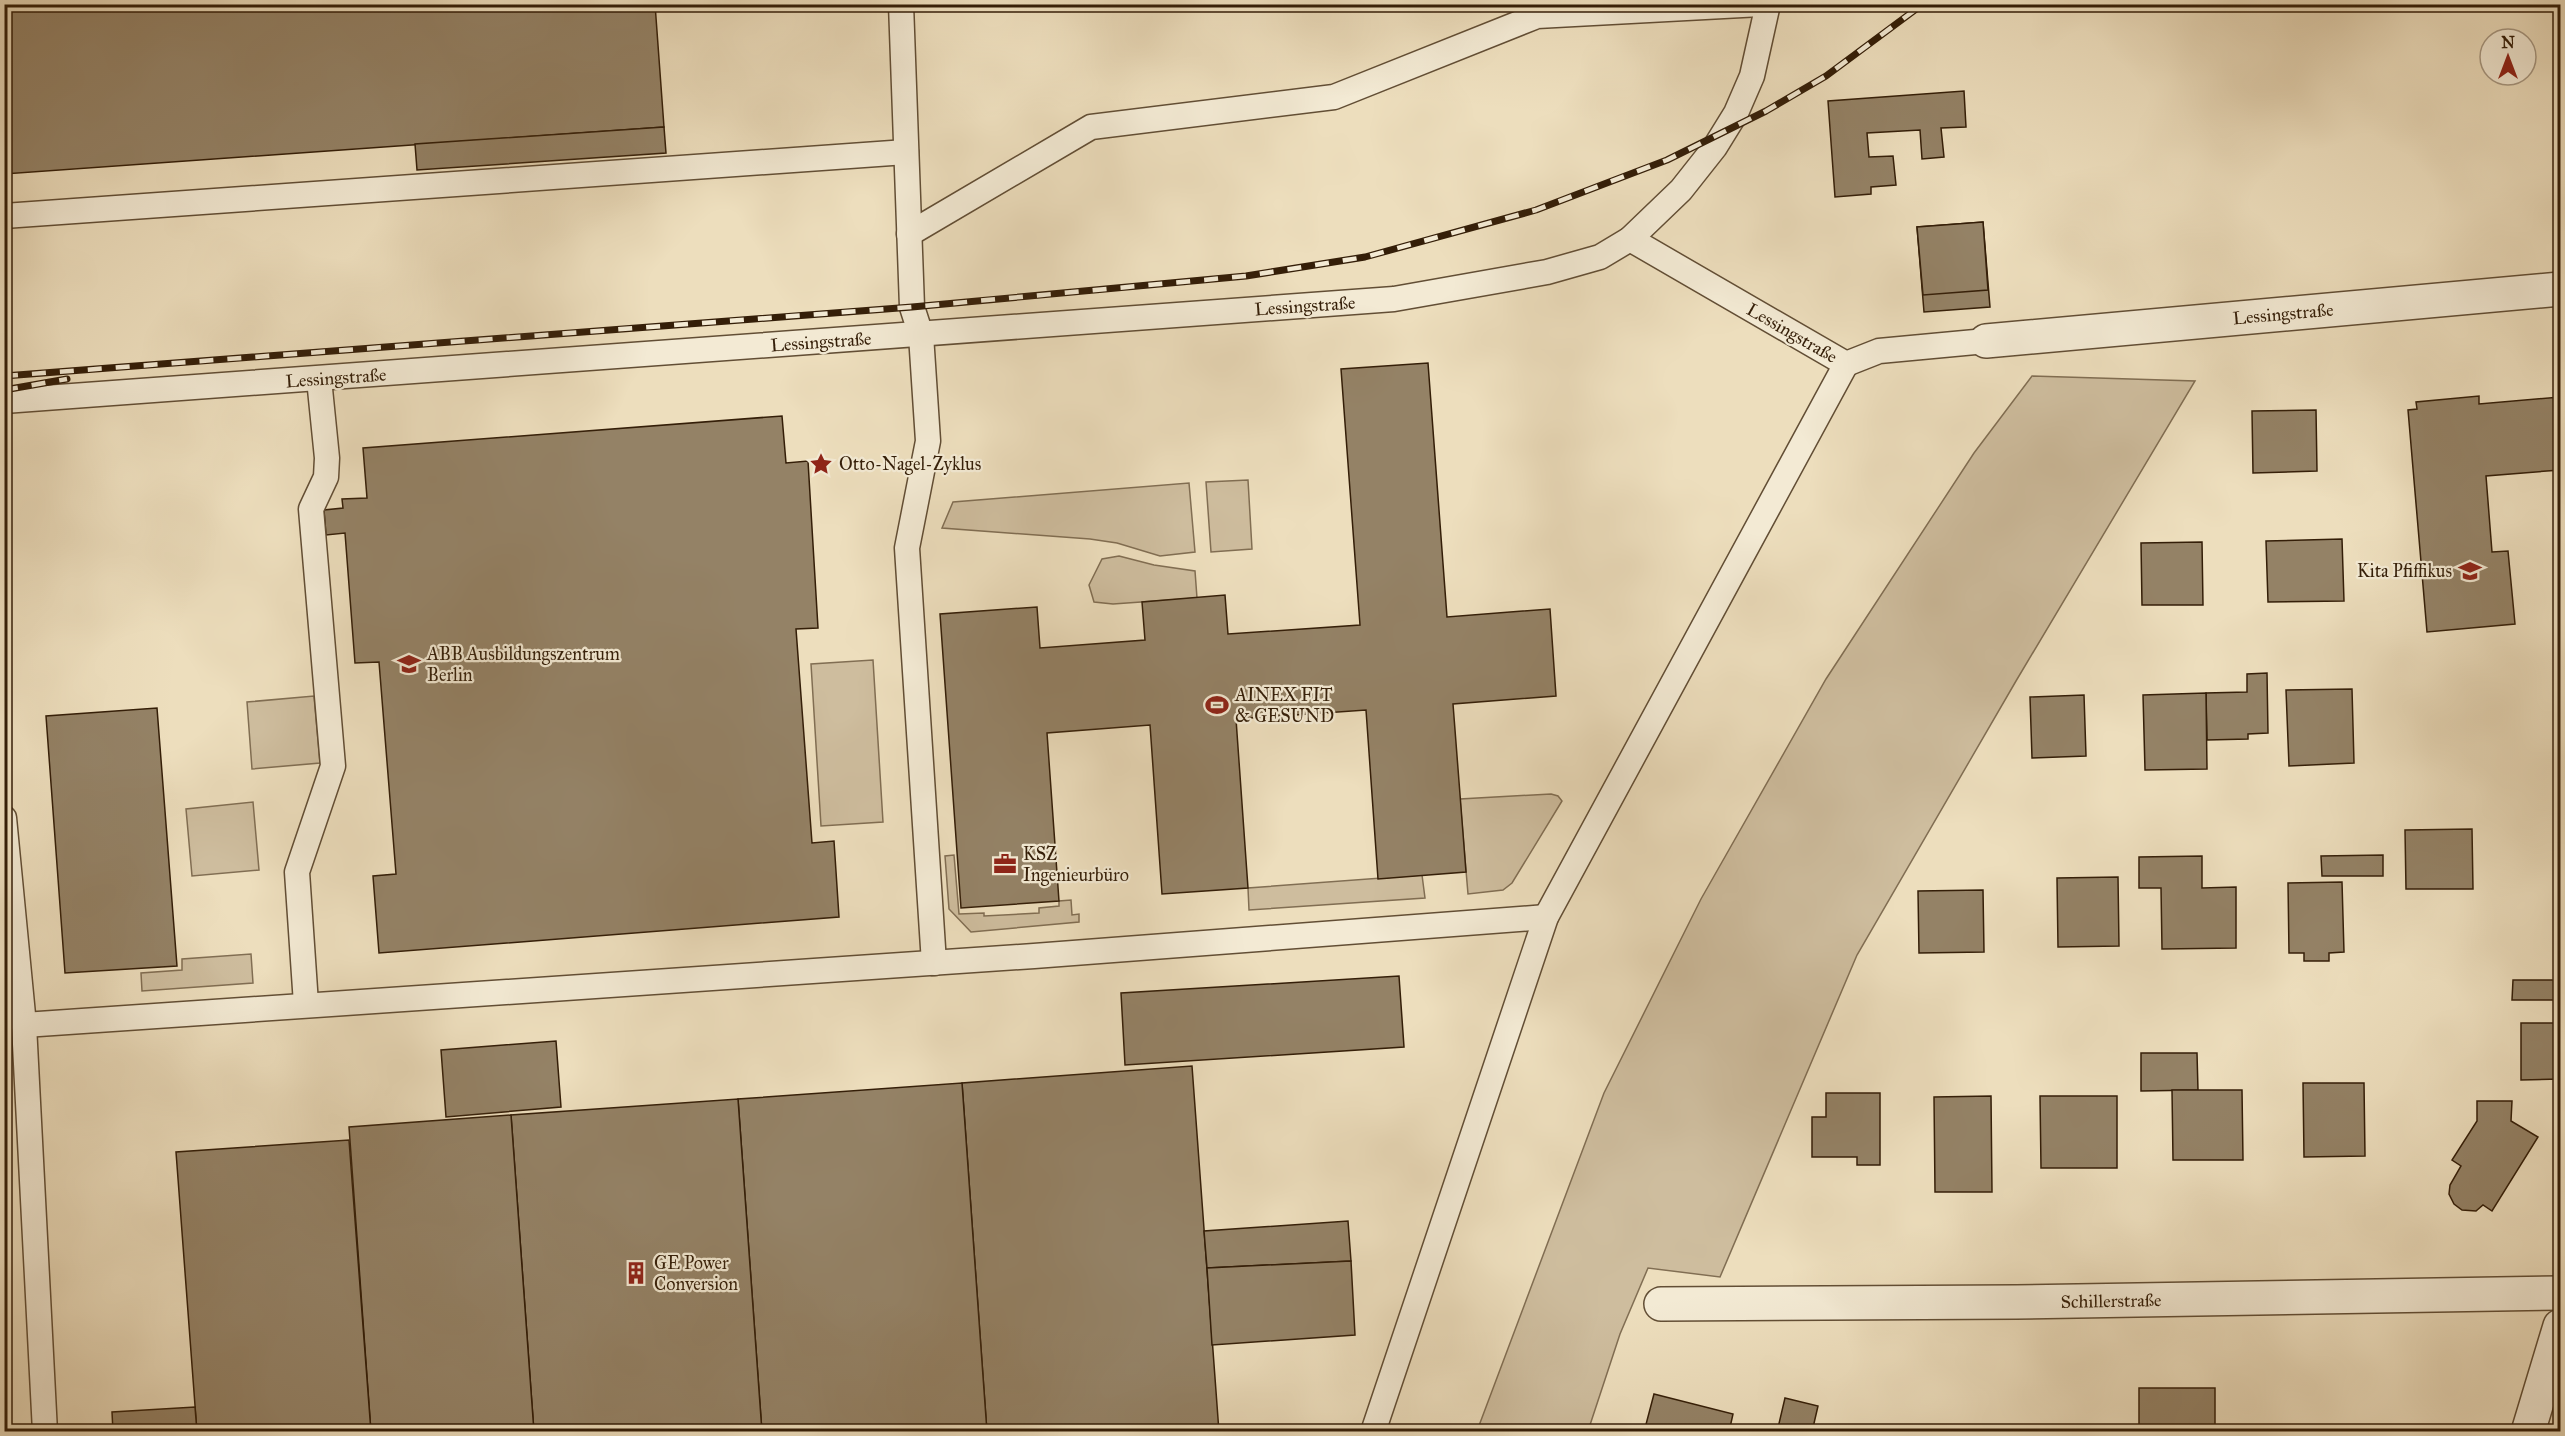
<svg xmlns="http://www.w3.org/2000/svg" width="2565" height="1436" font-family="'IM FELL Great Primer',serif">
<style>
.green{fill:#cebd9e;stroke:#816e53;stroke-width:1.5}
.building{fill:#948266;stroke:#341e08;stroke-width:1.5}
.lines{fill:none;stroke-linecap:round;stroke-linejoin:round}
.service-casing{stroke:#624e35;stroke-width:27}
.minor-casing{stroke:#624e35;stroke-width:36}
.tertiary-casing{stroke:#624e35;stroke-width:36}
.service{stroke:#f3ead4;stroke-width:24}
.minor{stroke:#f3ead4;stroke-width:33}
.tertiary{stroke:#f3ead4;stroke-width:33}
.rail-casing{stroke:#341e08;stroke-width:7}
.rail{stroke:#f3ead4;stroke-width:4.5;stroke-dasharray:14;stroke-linecap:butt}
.labels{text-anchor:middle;stroke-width:4.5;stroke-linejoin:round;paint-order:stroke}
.street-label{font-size:18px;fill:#341e08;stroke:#f3ead4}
.poi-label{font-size:18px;fill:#341e08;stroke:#f3ead4;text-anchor:start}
</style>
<rect width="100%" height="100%" fill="#eddebd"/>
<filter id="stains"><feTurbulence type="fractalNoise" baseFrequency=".00333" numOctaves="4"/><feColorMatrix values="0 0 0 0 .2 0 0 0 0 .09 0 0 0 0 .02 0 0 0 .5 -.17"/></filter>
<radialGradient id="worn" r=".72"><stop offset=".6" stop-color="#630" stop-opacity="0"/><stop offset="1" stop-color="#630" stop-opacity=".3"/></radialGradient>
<g class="green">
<path d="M 2032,376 L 2195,381 L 2016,681 L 1857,955 L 1720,1277 L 1648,1268 L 1620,1334 L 1588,1431 L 1477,1431 L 1604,1093 L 1701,899 L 1826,679 L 1974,453 Z"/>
<path d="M 1248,480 L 1252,549 L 1211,552 L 1206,482 Z"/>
<path d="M 1189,483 L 1195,552 L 1160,556 L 1117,543 L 1090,539 L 942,528 L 953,502 Z"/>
<path d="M 1119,556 L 1154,565 L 1195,571 L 1197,598 L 1113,604 L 1094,602 L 1089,585 L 1102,559 Z"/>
<path d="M 873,660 L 883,822 L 821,826 L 811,664 Z"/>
<path d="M 314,696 L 320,763 L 252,769 L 247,702 Z"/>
<path d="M 1551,794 L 1558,796 L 1562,801 L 1512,883 L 1503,890 L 1468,894 L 1460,799 Z"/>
<path d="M 253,802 L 259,870 L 192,876 L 186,809 Z"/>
<path d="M 954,855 L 959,914 L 984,913 L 984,916 L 1039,913 L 1039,908 L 1059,906 L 1059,901 L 1071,900 L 1072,915 L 1079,914 L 1079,922 L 971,932 L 949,909 L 945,856 Z"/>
<path d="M 1422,875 L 1425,898 L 1249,910 L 1248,888 Z"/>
<path d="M 251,954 L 253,983 L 142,991 L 141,973 L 182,970 L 182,959 Z"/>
</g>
<g class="building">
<path d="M 4,4 L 655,4 L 664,127 L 4,174 Z"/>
<path d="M 1964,91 L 1966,127 L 1941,128 L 1944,157 L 1922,159 L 1920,130 L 1867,133 L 1869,157 L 1893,156 L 1896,185 L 1871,187 L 1871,194 L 1835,197 L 1828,101 Z"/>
<path d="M 664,127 L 666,153 L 417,170 L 415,144 Z"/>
<path d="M 1983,222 L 1990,307 L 1924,312 L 1917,227 Z"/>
<path d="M 1983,222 L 1988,290 L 1923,295 L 1917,227 Z"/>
<path d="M 1428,363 L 1447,617 L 1550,609 L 1556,696 L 1453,704 L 1466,872 L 1378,879 L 1366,710 L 1236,719 L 1248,888 L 1162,894 L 1150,725 L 1047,733 L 1059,901 L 961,908 L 940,614 L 1037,607 L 1040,648 L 1145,640 L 1142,602 L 1225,595 L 1228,634 L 1360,625 L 1341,369 Z"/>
<path d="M 2479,396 L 2479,404 L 2560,397 L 2560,470 L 2486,476 L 2492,552 L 2508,551 L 2515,624 L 2427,632 L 2408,410 L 2417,409 L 2416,402 Z"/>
<path d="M 2316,410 L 2317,471 L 2253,473 L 2252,411 Z"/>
<path d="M 782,416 L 786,463 L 808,461 L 818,628 L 796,629 L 812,843 L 834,841 L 839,917 L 379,953 L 373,876 L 396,874 L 379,662 L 355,663 L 345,533 L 326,535 L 324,510 L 343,508 L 342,499 L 367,498 L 363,448 Z"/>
<path d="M 2342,539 L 2344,601 L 2268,602 L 2266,541 Z"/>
<path d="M 2202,542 L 2203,605 L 2142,605 L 2141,543 Z"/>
<path d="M 2267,673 L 2268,733 L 2248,734 L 2248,739 L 2207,740 L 2206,693 L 2247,692 L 2247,674 Z"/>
<path d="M 2352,689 L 2354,763 L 2289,766 L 2286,690 Z"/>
<path d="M 2206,693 L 2207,769 L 2145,770 L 2143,695 Z"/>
<path d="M 2084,695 L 2086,756 L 2032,758 L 2030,697 Z"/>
<path d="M 157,708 L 177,966 L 65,973 L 46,716 Z"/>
<path d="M 2472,829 L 2473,889 L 2406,889 L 2405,830 Z"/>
<path d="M 2383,855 L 2383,876 L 2322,876 L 2321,856 Z"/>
<path d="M 2202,856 L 2202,888 L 2236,887 L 2236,948 L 2162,949 L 2161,888 L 2139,888 L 2139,857 Z"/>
<path d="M 2118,877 L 2119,946 L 2058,947 L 2057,878 Z"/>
<path d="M 2342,882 L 2344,952 L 2329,953 L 2329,961 L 2304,961 L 2304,953 L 2289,953 L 2288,883 Z"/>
<path d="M 1983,890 L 1984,952 L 1919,953 L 1918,891 Z"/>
<path d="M 1399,976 L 1404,1047 L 1125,1065 L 1121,993 Z"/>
<path d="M 2513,980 L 2560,980 L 2560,1000 L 2512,1000 Z"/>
<path d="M 2521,1023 L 2560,1023 L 2560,1079 L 2521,1080 Z"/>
<path d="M 556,1041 L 561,1107 L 446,1117 L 441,1050 Z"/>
<path d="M 2141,1053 L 2197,1053 L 2198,1090 L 2141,1091 Z"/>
<path d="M 1192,1066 L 1219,1432 L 987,1432 L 962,1083 Z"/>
<path d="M 962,1083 L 987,1432 L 762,1432 L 738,1099 Z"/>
<path d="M 2303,1083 L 2364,1083 L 2365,1156 L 2304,1157 Z"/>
<path d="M 2172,1090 L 2242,1090 L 2243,1160 L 2173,1160 Z"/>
<path d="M 1826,1093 L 1880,1093 L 1880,1165 L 1857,1165 L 1857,1157 L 1812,1157 L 1812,1117 L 1826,1117 Z"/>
<path d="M 1991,1096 L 1992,1192 L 1935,1192 L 1934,1097 Z"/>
<path d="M 2040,1096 L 2117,1096 L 2117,1168 L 2041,1168 Z"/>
<path d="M 738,1099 L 762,1432 L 534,1432 L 511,1115 Z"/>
<path d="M 2477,1101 L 2512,1101 L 2511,1121 L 2538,1137 L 2492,1211 L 2483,1205 L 2476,1211 L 2462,1210 L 2454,1204 L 2449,1194 L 2450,1185 L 2461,1166 L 2452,1160 L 2477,1121 Z"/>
<path d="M 511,1115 L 534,1432 L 371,1432 L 349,1127 Z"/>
<path d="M 349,1140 L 371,1432 L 197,1432 L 176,1152 Z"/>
<path d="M 1348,1221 L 1351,1261 L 1207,1268 L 1204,1231 Z"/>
<path d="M 1351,1261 L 1355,1335 L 1212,1345 L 1207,1268 Z"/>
<rect x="2139" y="1388" width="76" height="44"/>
<path d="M 1654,1394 L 1733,1414 L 1729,1432 L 1644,1432 Z"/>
<path d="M 1785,1398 L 1818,1406 L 1812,1432 L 1777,1432 Z"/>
<path d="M 195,1407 L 197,1432 L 113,1432 L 112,1412 Z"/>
</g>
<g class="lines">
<g class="service-casing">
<g id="service">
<path d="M 901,4 L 912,307 L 921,335 L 928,441 L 907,548 L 934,963"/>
<path d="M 4,216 L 906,152"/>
<path d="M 909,234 L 1091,127 L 1334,97 L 1537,16 L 1761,4"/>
<path d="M 1630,239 L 1846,364"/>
<path d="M 1846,364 L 1879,351 L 1986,341"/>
<path d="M 4,401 L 1394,299 L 1547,272 L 1600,257 L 1630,239 L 1681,190 L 1715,147 L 1736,113 L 1752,76 L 1768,4"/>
<path d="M 4,818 L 24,1025 L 45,1432"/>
<path d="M 306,1004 L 297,872 L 333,766 L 311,509 L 326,477 L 327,458 L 319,379"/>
<path d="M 24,1025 L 1034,956 L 1546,917"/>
<path d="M 1373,1432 L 1546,917 L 1846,364"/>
</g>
</g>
<g class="minor-casing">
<g id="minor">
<path d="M 1986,341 L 2560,289"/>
<path d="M 1661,1304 L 2016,1302 L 2560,1293"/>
</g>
</g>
<g class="tertiary-casing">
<path id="tertiary" d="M 2528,1432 L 2560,1326"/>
</g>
<use href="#service" class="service"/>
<use href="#minor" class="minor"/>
<use href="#tertiary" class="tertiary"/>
<g class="rail-casing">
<g id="rail">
<path d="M 4,376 L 912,307 L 1246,276 L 1365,257 L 1536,210 L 1667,160 L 1766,111 L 1826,76 L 1923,4"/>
<path d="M 4,390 L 67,379"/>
</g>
</g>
<use href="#rail" class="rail"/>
</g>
<defs>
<g id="sight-bare" transform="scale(1.8)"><path d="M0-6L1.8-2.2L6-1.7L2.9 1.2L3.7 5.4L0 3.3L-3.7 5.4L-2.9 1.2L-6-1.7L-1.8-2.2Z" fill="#8f2418" stroke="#f3ead4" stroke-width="2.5" paint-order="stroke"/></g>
<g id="school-bare" transform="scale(1.8)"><path d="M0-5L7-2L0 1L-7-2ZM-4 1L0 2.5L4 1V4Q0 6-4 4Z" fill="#8f2418" stroke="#f3ead4" stroke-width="2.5" paint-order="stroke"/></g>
<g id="stadium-bare" transform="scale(1.8)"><path d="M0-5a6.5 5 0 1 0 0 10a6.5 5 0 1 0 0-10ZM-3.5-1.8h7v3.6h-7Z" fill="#8f2418" stroke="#f3ead4" stroke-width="2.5" paint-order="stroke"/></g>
<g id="office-bare" transform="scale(1.8)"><path d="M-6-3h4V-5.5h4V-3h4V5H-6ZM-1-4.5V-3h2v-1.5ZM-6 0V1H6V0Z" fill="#8f2418" stroke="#f3ead4" stroke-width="2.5" paint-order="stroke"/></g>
<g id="building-bare" transform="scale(1.8)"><path d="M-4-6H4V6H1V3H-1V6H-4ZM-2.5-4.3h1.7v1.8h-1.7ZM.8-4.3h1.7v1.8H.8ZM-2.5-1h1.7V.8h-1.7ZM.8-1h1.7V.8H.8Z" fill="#8f2418" stroke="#f3ead4" stroke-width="2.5" paint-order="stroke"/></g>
</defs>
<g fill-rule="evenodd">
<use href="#sight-bare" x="821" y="464"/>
<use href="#school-bare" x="2470" y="571"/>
<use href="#school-bare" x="409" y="664"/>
<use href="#stadium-bare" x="1217" y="705"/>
<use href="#office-bare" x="1005" y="864"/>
<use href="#building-bare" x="636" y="1273"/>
</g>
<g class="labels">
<g class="street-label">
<text transform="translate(1305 306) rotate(-4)" y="6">Lessingstraße</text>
<text transform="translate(2283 314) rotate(-5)" y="6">Lessingstraße</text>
<text transform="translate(1792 333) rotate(30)" y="6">Lessingstraße</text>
<text transform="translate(821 342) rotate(-4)" y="6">Lessingstraße</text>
<text transform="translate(336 378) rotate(-4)" y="6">Lessingstraße</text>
<text transform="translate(2111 1301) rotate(-1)" y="6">Schillerstraße</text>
</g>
<g class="poi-label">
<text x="839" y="470">Otto-Nagel-Zyklus</text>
<text x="2452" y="577" text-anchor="end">Kita Pfiffikus</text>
<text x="427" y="660">ABB Ausbildungszentrum<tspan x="427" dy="21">Berlin</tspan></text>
<text x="1235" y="701">AINEX FIT<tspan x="1235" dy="21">&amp; GESUND</tspan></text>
<text x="1023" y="860">KSZ<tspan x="1023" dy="21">Ingenieurbüro</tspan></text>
<text x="654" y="1269">GE Power<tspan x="654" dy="21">Conversion</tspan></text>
</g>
</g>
<rect width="2565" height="1436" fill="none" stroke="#eddebd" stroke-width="24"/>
<rect x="6" y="6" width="2553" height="1424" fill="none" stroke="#341e08" stroke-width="3"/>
<rect x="12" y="12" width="2541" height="1412" fill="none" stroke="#341e08" stroke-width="1.5"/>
<g transform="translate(2508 57)"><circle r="28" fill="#f3ead4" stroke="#a79882" stroke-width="1.5"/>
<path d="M0-4.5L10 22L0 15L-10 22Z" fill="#8f2418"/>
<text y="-9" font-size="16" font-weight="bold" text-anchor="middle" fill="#341e08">N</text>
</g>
<rect width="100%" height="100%" filter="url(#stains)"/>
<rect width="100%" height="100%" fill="url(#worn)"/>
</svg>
